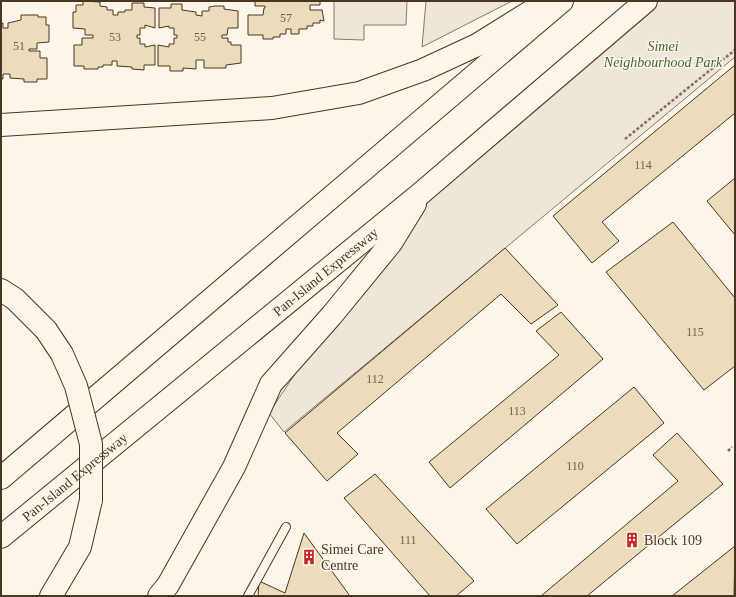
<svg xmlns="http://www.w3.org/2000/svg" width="736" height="597" font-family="Georgia,serif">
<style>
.green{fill:#ede6d9;stroke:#887966}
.building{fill:#ecdcbc;stroke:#4a3520}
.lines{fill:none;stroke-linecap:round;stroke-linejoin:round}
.service-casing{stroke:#4a3520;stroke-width:10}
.motorway-casing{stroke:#4a3520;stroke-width:24}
.path{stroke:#7f6f5c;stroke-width:2.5;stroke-dasharray:3 2;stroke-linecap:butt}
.service{stroke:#fbf6e9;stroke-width:8}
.motorway{stroke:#fbf6e9;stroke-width:22}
.motorway-bridge-casing{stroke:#4a3520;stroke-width:24;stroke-linecap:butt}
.motorway-bridge{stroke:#fbf6e9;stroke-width:22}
.labels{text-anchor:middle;stroke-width:3;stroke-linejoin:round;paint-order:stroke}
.number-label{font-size:12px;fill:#725f47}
.park-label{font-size:14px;font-style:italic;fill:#436837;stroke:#fbf6e9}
.street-label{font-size:14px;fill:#4a3520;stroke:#fbf6e9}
.poi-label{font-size:14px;fill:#4a3520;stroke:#fbf6e9;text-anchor:start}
</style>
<rect width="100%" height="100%" fill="#fbf6e9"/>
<g class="green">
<path d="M 334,1 L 407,1 L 406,25 L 364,25 L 364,40 L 334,39 Z"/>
<path d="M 426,1 L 512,1 L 422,47 Z"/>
<path d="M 649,1 L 735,1 L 735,57 L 284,432 L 269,413 L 333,317 L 408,219 Z"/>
</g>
<g class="building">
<path d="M 83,1 L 100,2 L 100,6 L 107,7 L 107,10 L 113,10 L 113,15 L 118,15 L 118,12 L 125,12 L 125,10 L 132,10 L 132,3 L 144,3 L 144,7 L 155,8 L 155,28 L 145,25 L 145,28 L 140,28 L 140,35 L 137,35 L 137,38 L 140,38 L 140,44 L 145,44 L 145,47 L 155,45 L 155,65 L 144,65 L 144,70 L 132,69 L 132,67 L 117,66 L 117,61 L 112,61 L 112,65 L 103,65 L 103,67 L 98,67 L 98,69 L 84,69 L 84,66 L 74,66 L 74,45 L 82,45 L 82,38 L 93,38 L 93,35 L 85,35 L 85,29 L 73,28 L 73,12 L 76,12 L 76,5 L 83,5 Z"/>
<path d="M 255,1 L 320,1 L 320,5 L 310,5 L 310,10 L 322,10 L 324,21 L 320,20 L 320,23 L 313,23 L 313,26 L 307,26 L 307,29 L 299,29 L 299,34 L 291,34 L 291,29 L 286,29 L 286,34 L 280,34 L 280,37 L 273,37 L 273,39 L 263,39 L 263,35 L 248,35 L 248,15 L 263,15 L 264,8 L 265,8 L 265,6 L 255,6 Z"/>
<path d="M 171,4 L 182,4 L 182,10 L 196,12 L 196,15 L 202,16 L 202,11 L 209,11 L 209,7 L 215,6 L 224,6 L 224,9 L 238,11 L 238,28 L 228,28 L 227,35 L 222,35 L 222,38 L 228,38 L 228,42 L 231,42 L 231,45 L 241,45 L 241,63 L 226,65 L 226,68 L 204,68 L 204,60 L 196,60 L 196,69 L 183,68 L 183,71 L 170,71 L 170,66 L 158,66 L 158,45 L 169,47 L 169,44 L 174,44 L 174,38 L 177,38 L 177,35 L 174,35 L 174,28 L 169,28 L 169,26 L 159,28 L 159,8 L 171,8 Z"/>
<path d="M 21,15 L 38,15 L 38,17 L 46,17 L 46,25 L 49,25 L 49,42 L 37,43 L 37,49 L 29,49 L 29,51 L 40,51 L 40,58 L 47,58 L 47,79 L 37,79 L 37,82 L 24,82 L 24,79 L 10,78 L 10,74 L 3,74 L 3,79 L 1,79 L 1,23 L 3,23 L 3,28 L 8,28 L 8,23 L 21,20 Z"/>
<path d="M 735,65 L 735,113 L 602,222 L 619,241 L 592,263 L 553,216 Z"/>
<path d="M 735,178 L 735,235 L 707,201 Z"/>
<path d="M 673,222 L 735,298 L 735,366 L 704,390 L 606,272 Z"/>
<path d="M 505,248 L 558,305 L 531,324 L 501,294 L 337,433 L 358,454 L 327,481 L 285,433 Z"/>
<path d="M 561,312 L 603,359 L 450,488 L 429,462 L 559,355 L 536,331 Z"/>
<path d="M 634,387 L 664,423 L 517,544 L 486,509 Z"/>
<path d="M 677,433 L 723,484 L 587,596 L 541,596 L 678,481 L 653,455 Z"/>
<path d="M 375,474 L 474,581 L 456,596 L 430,596 L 344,498 Z"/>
<path d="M 304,533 L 350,596 L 258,596 L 259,581 L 285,593 Z"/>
<path d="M 735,546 L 734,596 L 672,596 Z"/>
</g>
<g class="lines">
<g class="service-casing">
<path id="service" d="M 248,596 L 286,527"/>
</g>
<g class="motorway-casing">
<g id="motorway">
<path d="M 1,125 L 272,108 L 359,93 L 423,70 L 477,45 L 538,7"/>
<path d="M 1,290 L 15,299 L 46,330"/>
<path d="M 1,478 L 562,1"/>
<path id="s1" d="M 1,537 L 420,194 L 646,1"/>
<path d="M 51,596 L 80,547 L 91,500"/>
<path d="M 159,596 L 168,585 L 234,467 L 271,384 L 332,315 L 391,243 L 415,204"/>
</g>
</g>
<g class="path">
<path d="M 625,139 L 735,50"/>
<path d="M 728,451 L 732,447"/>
</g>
<use href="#service" class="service"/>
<use href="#motorway" class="motorway"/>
<g class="motorway-bridge-casing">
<path id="motorway-bridge" d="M 46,330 L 62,354 L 76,386 L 91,444 L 91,500"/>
</g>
<use href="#motorway-bridge" class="motorway-bridge"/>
</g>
<defs>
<g id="building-bare" transform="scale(1.2)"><path d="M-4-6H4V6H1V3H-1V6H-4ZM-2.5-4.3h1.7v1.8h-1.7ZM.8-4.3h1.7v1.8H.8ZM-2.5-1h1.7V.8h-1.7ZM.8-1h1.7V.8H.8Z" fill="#c62828" stroke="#fbf6e9" stroke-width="2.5" paint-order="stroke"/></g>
</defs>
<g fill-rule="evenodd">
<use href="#building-bare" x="632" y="540"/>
<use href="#building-bare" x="309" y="557"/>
</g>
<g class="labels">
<g class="number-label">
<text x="286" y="22">57</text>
<text x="115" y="41">53</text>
<text x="200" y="41">55</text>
<text x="19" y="50">51</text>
<text x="643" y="169">114</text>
<text x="695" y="336">115</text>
<text x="375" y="383">112</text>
<text x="517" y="415">113</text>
<text x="575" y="470">110</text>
<text x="408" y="544">111</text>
</g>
<g class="park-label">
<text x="663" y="51">Simei<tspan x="663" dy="16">Neighbourhood Park</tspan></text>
</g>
<g class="street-label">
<text dy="5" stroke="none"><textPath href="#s1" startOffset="419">Pan-Island Expressway</textPath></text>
<text dy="5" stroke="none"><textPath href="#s1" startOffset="95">Pan-Island Expressway</textPath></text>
</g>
<g class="poi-label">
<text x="644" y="545">Block 109</text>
<text x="321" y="554">Simei Care<tspan x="321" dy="16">Centre</tspan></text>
</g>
</g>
<rect width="736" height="597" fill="none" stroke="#4a3520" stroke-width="4"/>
</svg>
